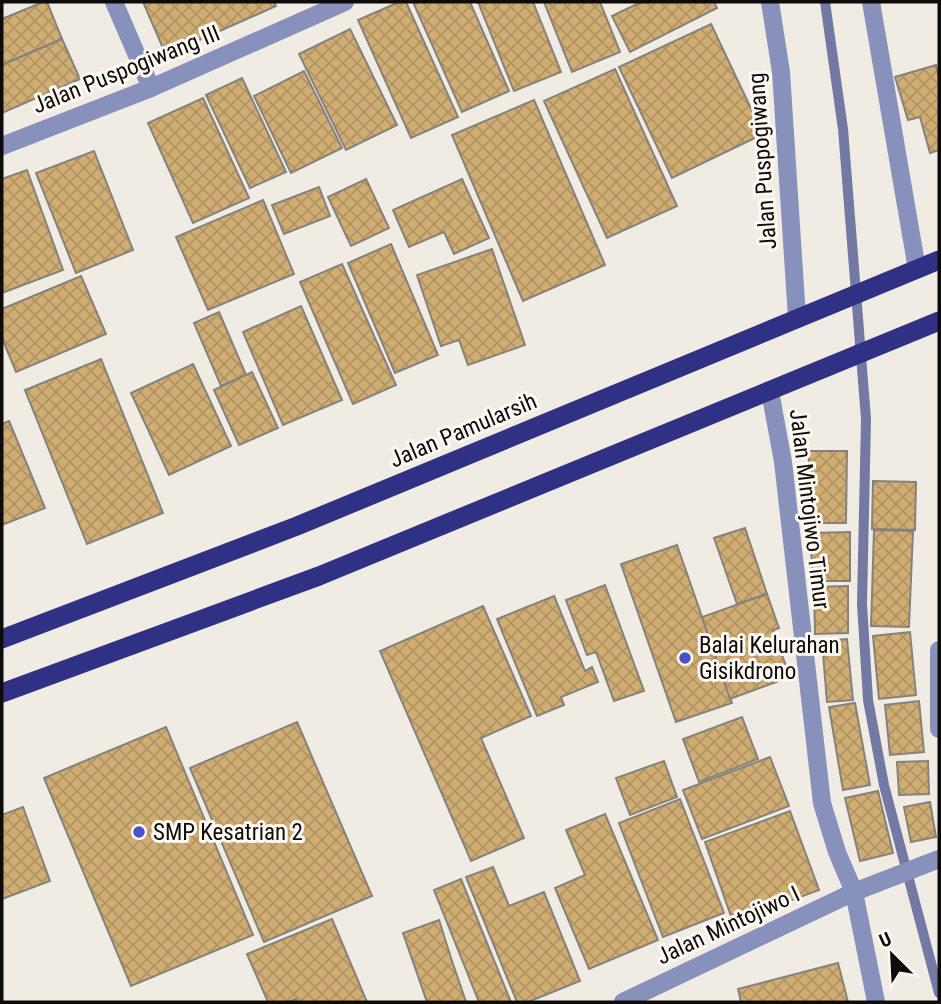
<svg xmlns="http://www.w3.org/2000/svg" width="941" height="1004" font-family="'Roboto Condensed',sans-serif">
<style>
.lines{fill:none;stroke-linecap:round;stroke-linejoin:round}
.stream{stroke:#7379a2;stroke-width:10}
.building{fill:url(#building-cross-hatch);stroke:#86827b;stroke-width:2}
.minor{stroke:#8890bc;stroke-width:18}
.trunk{stroke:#303084;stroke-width:19}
.poi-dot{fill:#4d50c6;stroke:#fef9f2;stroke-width:2.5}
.labels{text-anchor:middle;stroke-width:6;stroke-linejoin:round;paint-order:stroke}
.street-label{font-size:23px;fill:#0e0c0a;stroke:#fef9f2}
.poi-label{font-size:23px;fill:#0e0c0a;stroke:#fef9f2;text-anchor:start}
</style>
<defs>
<pattern id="building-cross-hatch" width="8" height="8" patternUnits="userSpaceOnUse" patternTransform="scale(1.75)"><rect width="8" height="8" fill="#d0ad73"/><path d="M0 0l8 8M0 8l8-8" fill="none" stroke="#b19462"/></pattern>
</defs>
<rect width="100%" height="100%" fill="#f0ece4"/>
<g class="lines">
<path class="stream" d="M 825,2 L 843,129 L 866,419 L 862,604 L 868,700 L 884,785 L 939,993"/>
</g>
<g class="building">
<path d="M 43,2 L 47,2 L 62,39 L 2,65 L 2,19 Z"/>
<path d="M 143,2 L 274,2 L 276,6 L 166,55 Z"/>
<path d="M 399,2 L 406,2 L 458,117 L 411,138 L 358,20 Z"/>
<path d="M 413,2 L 470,2 L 509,91 L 462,112 Z"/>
<path d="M 478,2 L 533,2 L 561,72 L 514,91 Z"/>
<path d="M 544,2 L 600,2 L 620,52 L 572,72 Z"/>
<path d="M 641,2 L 714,2 L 717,8 L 630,52 L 612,16 Z"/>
<path d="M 711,24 L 763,134 L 672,178 L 619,67 Z"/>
<path d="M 350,29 L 397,125 L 346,150 L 299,54 Z"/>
<path d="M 62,39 L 80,79 L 2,113 L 2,65 Z"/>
<path d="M 936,65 L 939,77 L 939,150 L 930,153 L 920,117 L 908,120 L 895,77 Z"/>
<path d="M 615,69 L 677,206 L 607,238 L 544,101 Z"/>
<path d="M 304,71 L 342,148 L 291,173 L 254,96 Z"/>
<path d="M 242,78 L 286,172 L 250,188 L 206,95 Z"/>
<path d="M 203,98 L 249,198 L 193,223 L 148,123 Z"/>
<path d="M 534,100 L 605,265 L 523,301 L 452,135 Z"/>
<path d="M 94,151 L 133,250 L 76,273 L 36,173 Z"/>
<path d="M 27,170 L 63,270 L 2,293 L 2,179 Z"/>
<path d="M 366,179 L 389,228 L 351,246 L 328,197 Z"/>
<path d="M 462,179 L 489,238 L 454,254 L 444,232 L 409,247 L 393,210 Z"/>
<path d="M 319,187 L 330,216 L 284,234 L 272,205 Z"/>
<path d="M 263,200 L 294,274 L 208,310 L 176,237 Z"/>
<path d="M 391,244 L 438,355 L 395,373 L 348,263 Z"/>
<path d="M 492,249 L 525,345 L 468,365 L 459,340 L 441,346 L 417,275 Z"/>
<path d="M 342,264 L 396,385 L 353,404 L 300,282 Z"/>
<path d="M 81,276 L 106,334 L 16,372 L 2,338 L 2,309 Z"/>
<path d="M 301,306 L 342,400 L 283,425 L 243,332 Z"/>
<path d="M 219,312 L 246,375 L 221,386 L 194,323 Z"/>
<path d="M 101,359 L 163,513 L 87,544 L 25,390 Z"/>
<path d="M 193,364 L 231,446 L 169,475 L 131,393 Z"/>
<path d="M 252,372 L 278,428 L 239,445 L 214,390 Z"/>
<path d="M 9,421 L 45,508 L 2,525 L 2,424 Z"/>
<path d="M 809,451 L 847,451 L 846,523 L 808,523 Z"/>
<path d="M 873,481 L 916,482 L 915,530 L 872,529 Z"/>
<path d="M 745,528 L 767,594 L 737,604 L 714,538 Z"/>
<path d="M 874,530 L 913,531 L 909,627 L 871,626 Z"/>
<path d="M 850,532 L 850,581 L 812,581 L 811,533 Z"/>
<path d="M 677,545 L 732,703 L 676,722 L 621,564 Z"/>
<path d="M 605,585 L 644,691 L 614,701 L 596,652 L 587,655 L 566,600 Z"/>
<path d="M 848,586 L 848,633 L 815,634 L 814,587 Z"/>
<path d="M 767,594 L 779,628 L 773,630 L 790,677 L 730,699 L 702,617 Z"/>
<path d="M 554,596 L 585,671 L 592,667 L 598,682 L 561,697 L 564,705 L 537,716 L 497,619 Z"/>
<path d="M 483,606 L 531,716 L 481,738 L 524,838 L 471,861 L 380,651 Z"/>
<path d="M 910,632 L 916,695 L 879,699 L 873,636 Z"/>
<path d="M 847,639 L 853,700 L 827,702 L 822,641 Z"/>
<path d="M 919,701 L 924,752 L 890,755 L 885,705 Z"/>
<path d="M 855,703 L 870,785 L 843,790 L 829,707 Z"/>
<path d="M 742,717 L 758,759 L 699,782 L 683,739 Z"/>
<path d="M 297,722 L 372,896 L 264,942 L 190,768 Z"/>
<path d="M 166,727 L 253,935 L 131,986 L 44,778 Z"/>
<path d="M 770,757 L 789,806 L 702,839 L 683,790 Z"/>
<path d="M 664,761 L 677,797 L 630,815 L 616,778 Z"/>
<path d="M 928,761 L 929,794 L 899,795 L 897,762 Z"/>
<path d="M 878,791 L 893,853 L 860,861 L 845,798 Z"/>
<path d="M 680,799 L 724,913 L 663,937 L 619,823 Z"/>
<path d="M 930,802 L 936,837 L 911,842 L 904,807 Z"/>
<path d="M 23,807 L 50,881 L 2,899 L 2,815 Z"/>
<path d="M 790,811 L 819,890 L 733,922 L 705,842 Z"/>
<path d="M 605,814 L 658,940 L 589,969 L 555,888 L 585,875 L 566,830 Z"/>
<path d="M 493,867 L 509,906 L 544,892 L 580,981 L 528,1002 L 517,1002 L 466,877 Z"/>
<path d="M 461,879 L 511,1002 L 479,1002 L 434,890 Z"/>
<path d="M 332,919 L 367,1002 L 297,1002 L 296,999 L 289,1002 L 268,1002 L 247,954 Z"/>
<path d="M 439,920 L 451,958 L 466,1002 L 427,1002 L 403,933 Z"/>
<path d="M 838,963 L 848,1002 L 741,1002 L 738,989 Z"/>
</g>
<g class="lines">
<g class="minor">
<path d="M 114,2 L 151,88"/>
<path d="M 770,2 L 781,72 L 797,318"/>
<path d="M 871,2 L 917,269"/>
<path d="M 2,146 L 151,88 L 345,2"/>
<path d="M 770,391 L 783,462 L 822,803 L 837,852 L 854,892 L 876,1002"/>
<path d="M 939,650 L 939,729"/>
<path d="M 623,1002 L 854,892 L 939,859"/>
</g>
<g class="trunk">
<path d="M 2,639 L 297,526 L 939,260"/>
<path d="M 2,693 L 319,576 L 939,321"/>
</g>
</g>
<g class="poi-dot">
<circle cx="685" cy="658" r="7"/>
<circle cx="139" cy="832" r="7"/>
</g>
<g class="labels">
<g class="street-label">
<text transform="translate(126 69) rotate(-22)" y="8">Jalan Puspogiwang III</text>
<text transform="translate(762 161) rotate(-94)" y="8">Jalan Puspogiwang</text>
<text transform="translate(463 430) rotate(-23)" y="8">Jalan Pamularsih</text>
<text transform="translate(810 509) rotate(83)" y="8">Jalan Mintojiwo Timur</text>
<text transform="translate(728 925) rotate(-25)" y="8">Jalan Mintojiwo I</text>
</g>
<g class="poi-label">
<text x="699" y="653">Balai Kelurahan<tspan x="699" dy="26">Gisikdrono</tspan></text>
<text x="153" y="840">SMP Kesatrian 2</text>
</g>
</g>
<rect width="941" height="1004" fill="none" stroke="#0e0c0a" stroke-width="7"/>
<g transform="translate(892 955) rotate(336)" stroke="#fef9f2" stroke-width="5" paint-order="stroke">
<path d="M0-5L12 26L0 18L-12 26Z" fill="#0e0c0a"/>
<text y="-10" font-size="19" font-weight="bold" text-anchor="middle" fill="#0e0c0a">U</text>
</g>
</svg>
